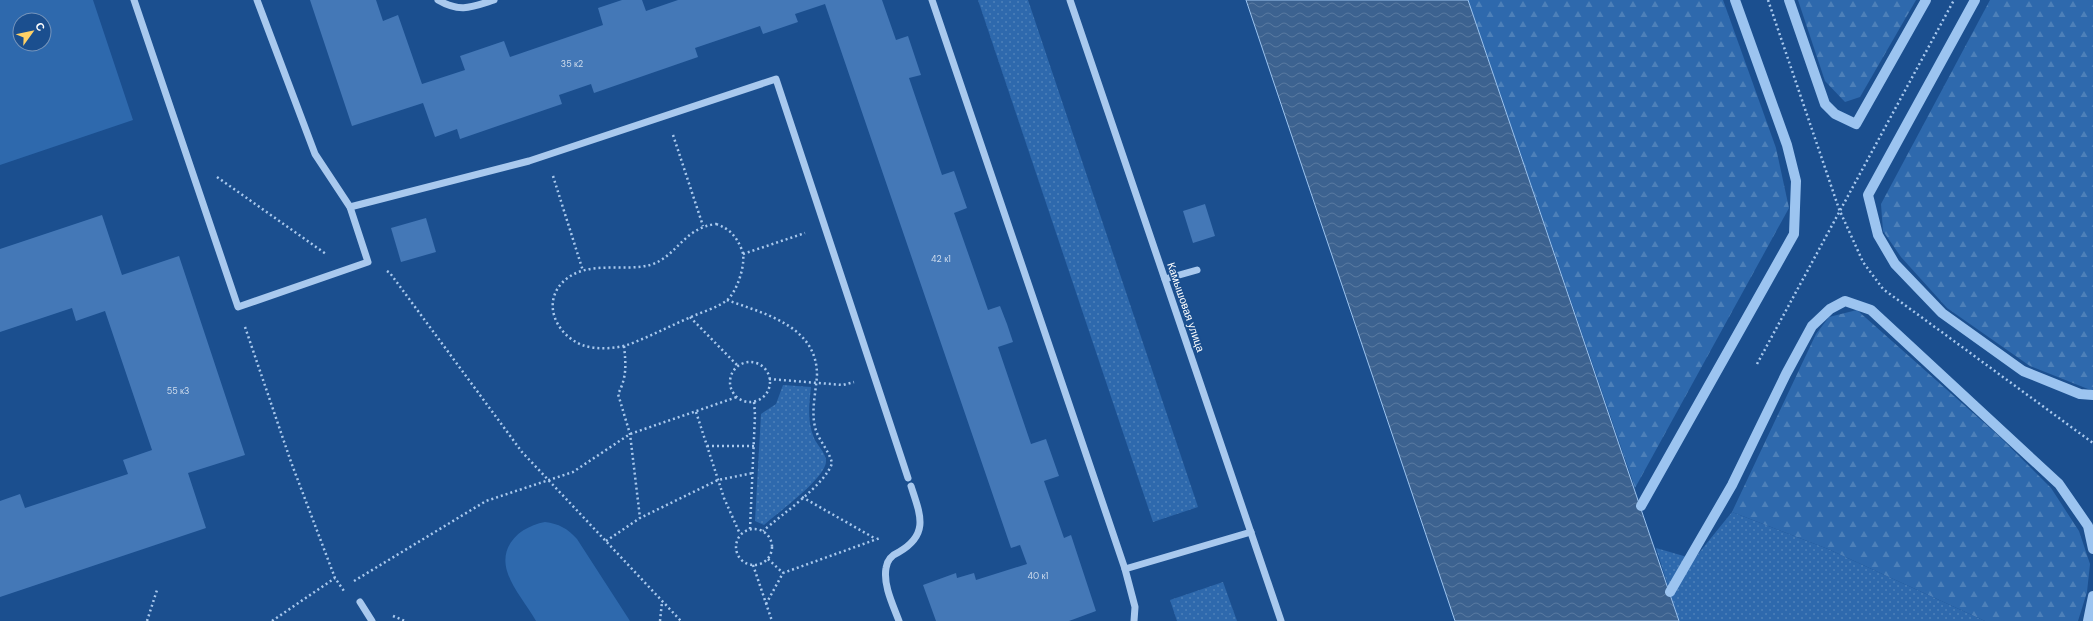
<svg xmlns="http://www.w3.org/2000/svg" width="2093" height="621" font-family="'DM Sans',sans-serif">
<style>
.grass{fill:url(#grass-dots)}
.forest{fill:url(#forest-firs)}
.garden{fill:#2e69ad;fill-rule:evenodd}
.water{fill:url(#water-waves);stroke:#9cc4f0}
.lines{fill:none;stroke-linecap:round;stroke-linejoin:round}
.stream{stroke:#9cc4f0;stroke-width:10}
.building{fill:#4478b7}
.path{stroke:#a9c9ee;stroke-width:2.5;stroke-dasharray:2 3;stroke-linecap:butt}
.minor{stroke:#a9c9ee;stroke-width:7}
.labels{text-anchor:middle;stroke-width:3.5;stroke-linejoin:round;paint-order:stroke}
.number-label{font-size:9px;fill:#d0dded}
.street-label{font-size:11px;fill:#fff;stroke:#1b4f8f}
</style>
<defs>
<pattern id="grass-dots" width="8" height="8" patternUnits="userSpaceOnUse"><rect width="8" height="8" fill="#2e69ad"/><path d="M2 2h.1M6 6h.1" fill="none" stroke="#4d80b9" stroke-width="1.8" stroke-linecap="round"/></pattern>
<pattern id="forest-firs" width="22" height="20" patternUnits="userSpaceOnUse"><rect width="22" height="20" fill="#2e69ad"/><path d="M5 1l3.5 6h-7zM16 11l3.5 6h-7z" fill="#4d80b9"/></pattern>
<pattern id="water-waves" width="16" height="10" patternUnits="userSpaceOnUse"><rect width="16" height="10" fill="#3c6290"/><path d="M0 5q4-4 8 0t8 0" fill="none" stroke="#597aa1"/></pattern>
</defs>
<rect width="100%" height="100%" fill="#1b4f8f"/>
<g class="grass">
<path d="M 978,0 L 1028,0 L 1198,507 L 1153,522 Z"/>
<path d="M 783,385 L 811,387 C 809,405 807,421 814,438 C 817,445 825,452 826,460 C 828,477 777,513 764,525 L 755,521 L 761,414 L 776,404 Z"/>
<path d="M 1732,512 L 1828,549 L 1985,621 L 1679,621 L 1656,548 L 1694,559 Z"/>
<path d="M 1223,582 L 1237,621 L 1177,621 L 1170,600 Z"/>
</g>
<g class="forest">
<path d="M 1468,0 L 1723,0 L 1776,148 L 1789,208 L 1635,488 Z"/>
<path d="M 1798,0 L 1916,0 L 1860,97 L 1845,102 L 1825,81 Z"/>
<path d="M 1990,0 L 2093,0 L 2093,391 L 2030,366 L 1947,308 L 1901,257 L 1883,231 L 1881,204 Z"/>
<path d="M 1857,310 L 1999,436 L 2051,488 L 2079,531 L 2090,564 L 2087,592 L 2078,621 L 1985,621 L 1828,549 L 1732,512 L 1816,334 L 1829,317 Z"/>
</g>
<g class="garden">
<path d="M 0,0 L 93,0 L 133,120 L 0,165 ZM 20,20 L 44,20 L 44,44 L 20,44 Z"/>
<path d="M 545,522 C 559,524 567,528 577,539 L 630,621 L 536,621 C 527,605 512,588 507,571 C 499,544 522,526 545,522 Z"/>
</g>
<path class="water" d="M 1246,0 L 1468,0 L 1679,621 L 1455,621 Z"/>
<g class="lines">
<g class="stream">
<path d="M 1789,0 L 1825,104 L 1835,114 L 1856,124 L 1926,0"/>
<path d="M 1975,0 L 1868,195 L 1878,235 L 1895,264 L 1942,313 L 2023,371 L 2080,394 L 2093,395"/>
<path d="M 1641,506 L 1794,234 L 1796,181 L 1787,145 L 1735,0"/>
<path d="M 1670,592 L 1732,485 L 1786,374 L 1812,326 L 1830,309 L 1845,301 L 1871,310 L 2059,484 L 2088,526 L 2093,549"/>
<path d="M 2088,621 L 2093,596"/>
</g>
</g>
<g class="building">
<path d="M 310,0 L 376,0 L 383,21 L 398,15 L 422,84 L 465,70 L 460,56 L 504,41 L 510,57 L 603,25 L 598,8 L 622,0 L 642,0 L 646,11 L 678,0 L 882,0 L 896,40 L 908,36 L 921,75 L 909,78 L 942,175 L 954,171 L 960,188 L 967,208 L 954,213 L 988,310 L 1000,306 L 1007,324 L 1013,342 L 998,347 L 1031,444 L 1046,439 L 1059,476 L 1044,481 L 1064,538 L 1071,535 L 1096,611 L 1069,621 L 936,621 L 923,585 L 956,573 L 957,578 L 974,573 L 976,580 L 1027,564 L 1020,545 L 1011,548 L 825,4 L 795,14 L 798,22 L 763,34 L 760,26 L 695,48 L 698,57 L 594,93 L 591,84 L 559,95 L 562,104 L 460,139 L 457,129 L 435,137 L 423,103 L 352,126 Z"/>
<path d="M 1205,204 L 1215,236 L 1193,243 L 1183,211 Z"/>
<path d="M 102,215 L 122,275 L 179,256 L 245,455 L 188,473 L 206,528 L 0,597 L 0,501 L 20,494 L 25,508 L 128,474 L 123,460 L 152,450 L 105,311 L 76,321 L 72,308 L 0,332 L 0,249 Z"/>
<path d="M 426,218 L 436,252 L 401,262 L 391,228 Z"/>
</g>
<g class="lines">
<g class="path">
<path d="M 1768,0 L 1839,209 L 1863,262 L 1883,289 L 2093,443"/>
<path d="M 673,135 L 703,226"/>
<path d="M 553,176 L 583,271"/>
<path d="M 217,177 L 326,254"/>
<path d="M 716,224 C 730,229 736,236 742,250 C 747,262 737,293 726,301 C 716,308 702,312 691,317 C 670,326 651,336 630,344 C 616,349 596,350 582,345 C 555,334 541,301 565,280 C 588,260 624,272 650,265 C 677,257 683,228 716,224 Z"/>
<path d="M 743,254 L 805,233"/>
<path d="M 387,271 L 390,273 L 522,452 L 681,621"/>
<path d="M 727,300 C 765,314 817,326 817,375 C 816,392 811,410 815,427 C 818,440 829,450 832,463 C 826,484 781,515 763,531"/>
<path d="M 690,317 L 738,366"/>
<path d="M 245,327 L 291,462 L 335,578 L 344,591"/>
<path d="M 624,346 C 626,365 627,377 618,394 L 630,434 L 640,518"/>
<circle cx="750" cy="382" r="20"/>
<path d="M 1757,364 L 1954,0"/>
<path d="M 769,379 L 843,385 L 854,382"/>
<path d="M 696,412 L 724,498 L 740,534"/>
<path d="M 707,446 L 754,446"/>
<path d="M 802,497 L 876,539"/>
<circle cx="754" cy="547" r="18"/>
<path d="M 750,529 L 755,415 L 754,401"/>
<path d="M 606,541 L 640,518 L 718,480 L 753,473"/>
<path d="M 768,559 L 783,573"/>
<path d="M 753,565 L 772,621"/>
<path d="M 354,581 L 486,501 L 573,472 L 630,434 L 737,397"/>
<path d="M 766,604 L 783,573 L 880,538"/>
<path d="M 393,616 L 405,621"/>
<path d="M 147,621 L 157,590"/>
<path d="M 272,621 L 335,578"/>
<path d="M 660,621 L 662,602"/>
</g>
<g class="minor">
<path d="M 134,0 L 238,307 L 368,262 L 350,207 L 315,154 L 257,0"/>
<path d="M 438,0 C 460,13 472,7 494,0"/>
<path d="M 932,0 L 1125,569"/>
<path d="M 1070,0 L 1281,621"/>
<path d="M 350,207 L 529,161 L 776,79 L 908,478"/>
<path d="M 1165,279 L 1197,270"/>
<path d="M 360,602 L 372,621"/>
<path d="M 899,621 C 893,605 883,585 886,568 C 887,560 892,555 899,552 C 930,534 920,514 911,486"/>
<path d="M 1134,621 L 1135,607 L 1125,569 L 1251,532"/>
</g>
</g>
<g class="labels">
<g class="number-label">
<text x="572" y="67">35 к2</text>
<text x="941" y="262">42 к1</text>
<text x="178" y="394">55 к3</text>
<text x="1038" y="579">40 к1</text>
</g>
<g class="street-label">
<text transform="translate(1186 307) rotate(71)" y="4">Камышовая улица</text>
</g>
</g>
<g transform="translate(32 32) rotate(57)"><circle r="19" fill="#1b4f8f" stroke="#7695bc"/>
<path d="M0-3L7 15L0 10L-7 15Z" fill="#ffd166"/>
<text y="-6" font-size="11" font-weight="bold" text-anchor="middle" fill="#ffffff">С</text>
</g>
</svg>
